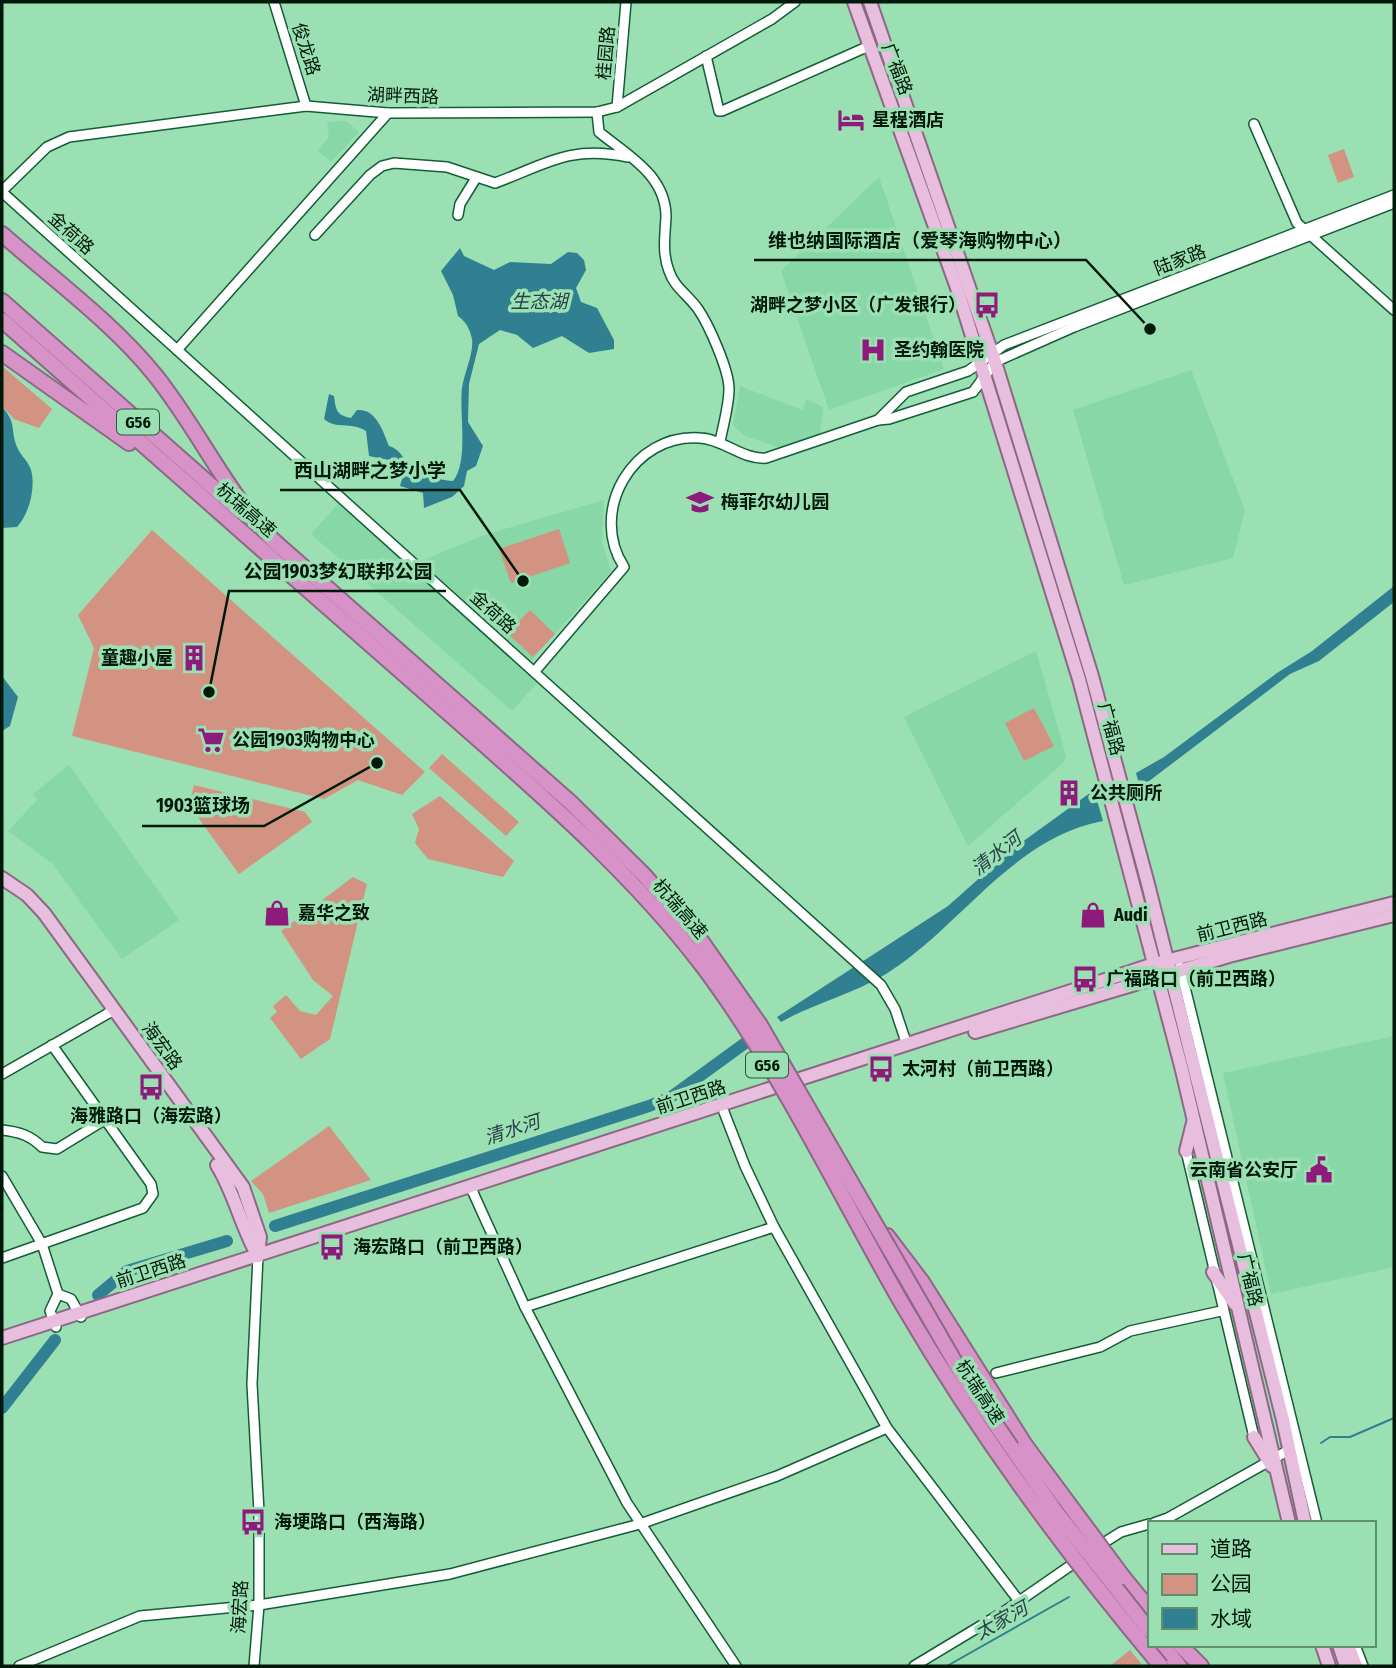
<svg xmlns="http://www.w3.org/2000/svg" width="1396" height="1668" font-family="'Fira Sans Condensed','Noto Sans SC',sans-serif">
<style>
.built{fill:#88d7a6}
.green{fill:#d29382}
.water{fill:#308092}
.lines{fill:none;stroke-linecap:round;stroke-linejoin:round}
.stream{stroke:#308092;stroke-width:2}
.river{stroke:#308092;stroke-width:12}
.minor-casing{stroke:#135d37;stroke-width:12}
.major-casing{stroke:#8c6885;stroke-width:16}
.highway-casing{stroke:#8c6885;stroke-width:18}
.minor{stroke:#fff;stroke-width:9}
.major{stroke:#e7bedd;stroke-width:12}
.highway{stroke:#d792c7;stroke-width:14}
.highway-bridge-casing{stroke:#8c6885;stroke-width:18;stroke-linecap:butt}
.highway-bridge{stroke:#d792c7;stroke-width:14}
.labels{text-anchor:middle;stroke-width:7;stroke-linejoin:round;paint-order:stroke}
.shield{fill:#9ae0b3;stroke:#2e553d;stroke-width:2}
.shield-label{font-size:16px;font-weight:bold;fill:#00190a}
.street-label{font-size:18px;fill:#00190a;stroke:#9ae0b3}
.poi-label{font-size:18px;font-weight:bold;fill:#00190a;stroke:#9ae0b3;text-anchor:start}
.water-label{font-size:19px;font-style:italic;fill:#294249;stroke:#9ae0b3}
.leader{fill:none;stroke:#00190a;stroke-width:2.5}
.callout-dot{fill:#00190a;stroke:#9ae0b3;stroke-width:2.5}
.callout-label{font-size:19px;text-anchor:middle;font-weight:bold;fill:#00190a;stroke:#9ae0b3;stroke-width:7;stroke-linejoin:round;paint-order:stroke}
</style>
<rect width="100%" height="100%" fill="#9ae0b3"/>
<g class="built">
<path d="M 346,121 L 359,132 L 331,162 L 318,151 L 329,137 L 327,122 Z"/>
<path d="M 879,177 L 944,369 L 829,410 L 781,271 Z"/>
<path d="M 1191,370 L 1245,510 L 1233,558 L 1124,585 L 1073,410 Z"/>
<path d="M 740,386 L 802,410 L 807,399 L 823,407 L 820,434 L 780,448 L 745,436 L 733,425 Z"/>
<path d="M 604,500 L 602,542 L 611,571 L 531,661 L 421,561 L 484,535 Z"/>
<path d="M 339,503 L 540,680 L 512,711 L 311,534 Z"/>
<path d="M 1036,651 L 1066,756 L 1063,763 L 968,846 L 904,717 Z"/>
<path d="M 69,765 L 179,920 L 122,959 L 52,863 L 8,831 L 37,800 L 33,794 Z"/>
<path d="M 1394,1036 L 1394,1267 L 1271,1294 L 1223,1073 Z"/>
</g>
<g class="green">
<path d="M 1344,149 L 1354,177 L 1338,183 L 1328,155 Z"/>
<path d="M 2,366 L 52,409 L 39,428 L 14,419 L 2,406 Z"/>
<path d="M 559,529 L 570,563 L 511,583 L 499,549 Z"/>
<path d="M 152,530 L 425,772 L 402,795 L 358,780 L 324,799 L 72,736 L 94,648 L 78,615 Z"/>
<path d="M 530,610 L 555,634 L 533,657 L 507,633 Z"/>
<path d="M 1034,708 L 1054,746 L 1024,761 L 1005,723 Z"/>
<path d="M 442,754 L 519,822 L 506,836 L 429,768 Z"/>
<path d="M 194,785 L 305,812 L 312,822 L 239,874 L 189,805 Z"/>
<path d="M 440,796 L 514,861 L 503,877 L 428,859 L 415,843 L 419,829 L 412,814 Z"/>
<path d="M 353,877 L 367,884 L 330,1039 L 301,1059 L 270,1018 L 277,1012 L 273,1006 L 286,995 L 300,1011 L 316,1015 L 333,996 L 313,980 L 281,931 Z"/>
<path d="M 329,1126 L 371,1180 L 269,1213 L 263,1194 L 251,1181 Z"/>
<path d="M 1130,1650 L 1143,1666 L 1110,1666 Z"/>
</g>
<g class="water">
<path d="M 460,248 L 464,256 L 494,270 L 510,262 L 551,264 L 568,252 L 577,253 L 584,260 L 586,270 L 576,288 L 581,302 L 597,308 L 614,340 L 614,349 L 589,353 L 562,336 L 533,348 L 517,335 L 500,330 L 479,344 L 469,384 L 468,422 L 483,446 L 476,466 L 467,471 L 464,486 L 452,497 L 424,508 L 423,493 L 400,486 L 403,476 L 394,461 L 369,456 L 366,431 C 350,421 336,430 324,419 L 329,394 L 334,396 C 336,410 336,415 351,418 L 357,410 C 376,408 383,431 389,446 C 401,450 401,456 409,465 C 419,475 439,480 453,481 C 469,461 459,414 462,388 C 464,373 474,353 472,339 C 470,329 466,322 458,316 L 453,295 L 441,271 Z"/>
<path d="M 2,407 C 17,423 10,429 17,447 C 20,455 29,462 31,470 C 36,488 29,514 17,527 L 2,528 Z"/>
<path d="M 1394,586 L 1394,602 L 1319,661 L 1290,674 L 1140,788 L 1136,773 L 1164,757 L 1277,673 L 1312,651 Z"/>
<path d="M 2,676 L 18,697 L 10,726 L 2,731 Z"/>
<path d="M 1094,790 L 1103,821 C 1015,837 963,923 892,970 C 858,993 817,1002 781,1022 L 777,1017 L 948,906 L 1011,850 Z"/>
</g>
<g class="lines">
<g class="stream">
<path d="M 1321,1443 L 1330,1437 L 1350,1437 L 1394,1418"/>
<path d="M 947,1666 L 1069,1597"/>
</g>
<g class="river">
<path d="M 275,1226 L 649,1106 L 671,1097 L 748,1041"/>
<path d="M 98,1295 L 127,1271 L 227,1241"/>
<path d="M 2,1408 L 55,1340"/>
</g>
<g class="minor-casing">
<g id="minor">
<path d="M 274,2 L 306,106"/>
<path d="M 706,56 L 719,111 L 722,111 L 869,46"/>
<path d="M 617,107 L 626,2"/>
<path d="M 597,112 L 599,132 C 627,155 666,175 666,217 C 665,236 662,253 669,271 C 674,287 688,295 698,309 C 709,325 729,370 729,389 C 729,406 723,425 720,442"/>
<path d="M 1254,124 L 1297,223 L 1394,310"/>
<path d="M 2,191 L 47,147 L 69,137 L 306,106 L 388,113 L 597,112 L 617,107 L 772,19 L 795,2"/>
<path d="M 2,192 L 881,985 L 895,1009 L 907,1045"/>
<path d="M 458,215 L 460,204 L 476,178"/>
<path d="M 315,235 L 370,175 L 382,166 L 394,163 L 447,167 L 495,183 C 547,164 568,145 628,157"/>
<path d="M 177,350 L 388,113"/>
<path d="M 878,420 L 906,392 L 968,371 L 1004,345 L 1394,195"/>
<path d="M 535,671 L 624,567 C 588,511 633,433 700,438 C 723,439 743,460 766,458 L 878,420 L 889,419 L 973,392 L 995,362 L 1074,327 L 1394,203"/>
<path d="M 1180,967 L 1317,1523"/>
<path d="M 2,1074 L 114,1010"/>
<path d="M 724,1112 L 745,1166 L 774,1227 L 887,1428 L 1019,1601"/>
<path d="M 2,1130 C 19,1132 30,1135 42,1147 L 57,1149 L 106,1119"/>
<path d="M 1186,1151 L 1254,1437"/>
<path d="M 2,1176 L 42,1244 L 58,1294"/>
<path d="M 471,1188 L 525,1307 L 627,1503 L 736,1666"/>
<path d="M 2,1258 L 143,1208 L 153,1194 L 151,1184 L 52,1045"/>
<path d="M 525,1307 L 774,1227"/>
<path d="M 56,1327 L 50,1311 L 58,1294 L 71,1299 L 81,1317"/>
<path d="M 996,1373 L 1100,1347 L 1130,1331 L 1221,1311"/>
<path d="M 1154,1523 L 1168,1518 L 1289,1450"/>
<path d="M 1097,1547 L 1121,1532 L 1149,1524"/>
<path d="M 1355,1645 L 1363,1666"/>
<path d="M 19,1666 L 140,1616 L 259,1605 L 450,1574 L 640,1524 L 777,1476 L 887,1428"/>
<path d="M 254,1666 L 259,1605 L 259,1512 L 252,1384 L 258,1256"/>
<path d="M 914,1666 L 1002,1613 L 1080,1559"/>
</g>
</g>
<g class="major-casing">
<g id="major">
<path d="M 854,2 L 957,288 L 1079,679 L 1181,1066 L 1289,1523"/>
<path d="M 870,2 L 995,362 L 1092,676 L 1148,884 L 1283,1420 L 1305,1523"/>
<path d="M 2,878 L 27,895 L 44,913 L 243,1187 L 260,1237 L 258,1256"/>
<path d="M 975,1032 L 1229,956 L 1394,915"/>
<path d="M 1186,1151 L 1193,1123"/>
<path d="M 217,1165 C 235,1194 241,1227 258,1256"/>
<path d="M 1213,1272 L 1235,1304"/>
<path d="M 2,1338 L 1154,964 L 1394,903"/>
<path d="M 1254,1437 L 1272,1466"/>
<path d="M 1322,1645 L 1329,1666"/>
<path d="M 1339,1645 L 1346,1666"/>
<path d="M 1348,1645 L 1356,1666"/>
</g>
</g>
<g class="highway-casing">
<g id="highway">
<path d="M 2,234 C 53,279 112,322 155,375 C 200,431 228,498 281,548"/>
<path d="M 2,301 L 240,511"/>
<path d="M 2,320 L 266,553"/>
<path d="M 2,353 L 129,443"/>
<path d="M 887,1236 L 922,1282 L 1025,1445"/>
<path d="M 1123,1577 L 1149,1609"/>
<path d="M 1162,1645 L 1179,1666"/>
<path d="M 1180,1645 L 1201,1666"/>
</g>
</g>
<use href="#minor" class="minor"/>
<use href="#major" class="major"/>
<use href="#highway" class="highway"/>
<g class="highway-bridge-casing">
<g id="highway-bridge">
<path d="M 275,542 L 570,802 L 644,875 L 699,938 L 760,1025 L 967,1383 L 1056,1512 L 1149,1630"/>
<path d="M 266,553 C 336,615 407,677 478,739 C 557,809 637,880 702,965 C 781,1070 838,1193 904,1307 C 979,1435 1066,1553 1161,1666"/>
<path d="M 1025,1445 L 1123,1577"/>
</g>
</g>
<use href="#highway-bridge" class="highway-bridge"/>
</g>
<defs>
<g id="hotel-bare" transform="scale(2.1)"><path d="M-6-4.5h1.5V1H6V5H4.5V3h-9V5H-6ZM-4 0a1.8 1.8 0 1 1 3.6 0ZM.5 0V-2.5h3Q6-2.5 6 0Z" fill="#8e1b7c" stroke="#9ae0b3" stroke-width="2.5" paint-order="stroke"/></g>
<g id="bus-bare" transform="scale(2.1)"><path d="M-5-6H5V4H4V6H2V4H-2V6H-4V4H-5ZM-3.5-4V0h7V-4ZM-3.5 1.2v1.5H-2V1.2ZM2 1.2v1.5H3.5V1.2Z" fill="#8e1b7c" stroke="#9ae0b3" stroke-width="2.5" paint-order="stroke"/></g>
<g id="hospital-bare" transform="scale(2.1)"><path d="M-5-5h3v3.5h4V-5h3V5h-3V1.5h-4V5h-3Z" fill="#8e1b7c" stroke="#9ae0b3" stroke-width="2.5" paint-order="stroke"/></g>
<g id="school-bare" transform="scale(2.1)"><path d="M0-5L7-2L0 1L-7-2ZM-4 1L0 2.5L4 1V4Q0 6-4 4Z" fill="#8e1b7c" stroke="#9ae0b3" stroke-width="2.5" paint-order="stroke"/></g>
<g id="building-bare" transform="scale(2.1)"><path d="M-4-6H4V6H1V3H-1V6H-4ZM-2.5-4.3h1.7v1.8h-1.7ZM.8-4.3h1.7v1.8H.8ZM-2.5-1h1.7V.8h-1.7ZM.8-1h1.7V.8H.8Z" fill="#8e1b7c" stroke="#9ae0b3" stroke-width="2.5" paint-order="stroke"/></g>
<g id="supermarket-bare" transform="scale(2.1)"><path d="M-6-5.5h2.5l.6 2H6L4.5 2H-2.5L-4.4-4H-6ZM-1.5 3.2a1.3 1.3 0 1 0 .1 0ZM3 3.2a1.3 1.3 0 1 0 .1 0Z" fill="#8e1b7c" stroke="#9ae0b3" stroke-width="2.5" paint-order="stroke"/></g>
<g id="shop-bare" transform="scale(2.1)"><path d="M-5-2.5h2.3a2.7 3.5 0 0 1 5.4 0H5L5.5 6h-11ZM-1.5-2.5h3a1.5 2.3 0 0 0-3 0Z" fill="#8e1b7c" stroke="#9ae0b3" stroke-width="2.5" paint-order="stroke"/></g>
<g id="civic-bare" transform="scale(2.1)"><path d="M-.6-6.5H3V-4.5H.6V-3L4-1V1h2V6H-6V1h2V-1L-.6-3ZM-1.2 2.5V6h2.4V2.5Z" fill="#8e1b7c" stroke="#9ae0b3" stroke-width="2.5" paint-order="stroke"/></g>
</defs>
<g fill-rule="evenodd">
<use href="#hotel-bare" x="851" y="120"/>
<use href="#bus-bare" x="987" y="305"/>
<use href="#hospital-bare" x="873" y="350"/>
<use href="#school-bare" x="700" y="502"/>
<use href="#building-bare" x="194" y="658"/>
<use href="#supermarket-bare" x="211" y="740"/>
<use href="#building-bare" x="1069" y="793"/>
<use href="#shop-bare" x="277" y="913"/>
<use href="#shop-bare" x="1093" y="915"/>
<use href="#bus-bare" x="1085" y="979"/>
<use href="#bus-bare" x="881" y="1069"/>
<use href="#bus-bare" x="151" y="1087"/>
<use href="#civic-bare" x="1319" y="1170"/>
<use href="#bus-bare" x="332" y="1247"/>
<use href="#bus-bare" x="253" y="1522"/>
</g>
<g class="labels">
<g class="shield">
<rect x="117" y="409.5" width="42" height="25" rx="5"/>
<rect x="746" y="1052.5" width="42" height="25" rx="5"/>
</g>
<g class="shield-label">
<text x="138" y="428">G56</text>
<text x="767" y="1071">G56</text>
</g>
<g class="street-label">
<text transform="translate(306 49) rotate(72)" y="6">俊龙路</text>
<text transform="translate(606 53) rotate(-85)" y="6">桂园路</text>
<text transform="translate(897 69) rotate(69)" y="6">广福路</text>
<text transform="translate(403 96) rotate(2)" y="6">湖畔西路</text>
<text transform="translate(71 233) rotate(42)" y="6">金荷路</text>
<text transform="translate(1180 260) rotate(-21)" y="6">陆家路</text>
<text transform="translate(246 510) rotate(41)" y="6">杭瑞高速</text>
<text transform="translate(493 612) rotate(42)" y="6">金荷路</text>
<text transform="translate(1111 729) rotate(75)" y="6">广福路</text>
<text transform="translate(680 909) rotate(49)" y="6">杭瑞高速</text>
<text transform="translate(1232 927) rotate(-14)" y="6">前卫西路</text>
<text transform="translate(162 1046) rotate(54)" y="6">海宏路</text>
<text transform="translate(691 1097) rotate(-18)" y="6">前卫西路</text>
<text transform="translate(151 1271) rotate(-18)" y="6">前卫西路</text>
<text transform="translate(1250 1280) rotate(77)" y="6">广福路</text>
<text transform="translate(980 1392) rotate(57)" y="6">杭瑞高速</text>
<text transform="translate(240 1607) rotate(-87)" y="6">海宏路</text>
</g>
<g class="poi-label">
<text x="872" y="126">星程酒店</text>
<text x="966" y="311" text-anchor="end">湖畔之梦小区（广发银行）</text>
<text x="894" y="356">圣约翰医院</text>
<text x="721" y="508">梅菲尔幼儿园</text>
<text x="173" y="664" text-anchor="end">童趣小屋</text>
<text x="232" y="746">公园1903购物中心</text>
<text x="1090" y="799">公共厕所</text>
<text x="298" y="919">嘉华之致</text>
<text x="1114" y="921">Audi</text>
<text x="1106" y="985">广福路口（前卫西路）</text>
<text x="902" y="1075">太河村（前卫西路）</text>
<text x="151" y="1122" text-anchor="middle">海雅路口（海宏路）</text>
<text x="1298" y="1176" text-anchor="end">云南省公安厅</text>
<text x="353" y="1253">海宏路口（前卫西路）</text>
<text x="274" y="1528">海埂路口（西海路）</text>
</g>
<g class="water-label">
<text x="539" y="308">生态湖</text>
<text transform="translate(996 853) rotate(-38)" y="7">清水河</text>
<text transform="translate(512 1129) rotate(-18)" y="7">清水河</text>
<text transform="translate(1001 1620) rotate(-29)" y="7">太家河</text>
</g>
</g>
<path class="leader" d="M1150 329L1086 260H754M523 581L460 490H280M209 692L229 591H446M377 763L264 826H142"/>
<g class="callout-dot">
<circle cx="1150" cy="329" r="7"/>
<circle cx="523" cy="581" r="7"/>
<circle cx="209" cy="692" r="7"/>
<circle cx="377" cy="763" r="7"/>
</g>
<g class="callout-label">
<text x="920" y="247">维也纳国际酒店（爱琴海购物中心）</text>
<text x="370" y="477">西山湖畔之梦小学</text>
<text x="338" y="578">公园1903梦幻联邦公园</text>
<text x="203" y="812">1903篮球场</text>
</g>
<rect width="1396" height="1668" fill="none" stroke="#00190a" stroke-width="7"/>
<rect x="1148" y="1521" width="228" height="126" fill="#9ae0b3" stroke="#5c906f" stroke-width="2"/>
<rect x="1162" y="1544" width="35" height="10" fill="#e7bedd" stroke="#5c906f" stroke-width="2"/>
<text x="1210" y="1556" font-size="21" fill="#00190a">道路</text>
<rect x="1162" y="1574" width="35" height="21" fill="#d29382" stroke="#5c906f" stroke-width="2"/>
<text x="1210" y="1591" font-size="21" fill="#00190a">公园</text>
<rect x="1162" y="1608" width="35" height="21" fill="#308092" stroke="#5c906f" stroke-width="2"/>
<text x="1210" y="1626" font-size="21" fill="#00190a">水域</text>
</svg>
